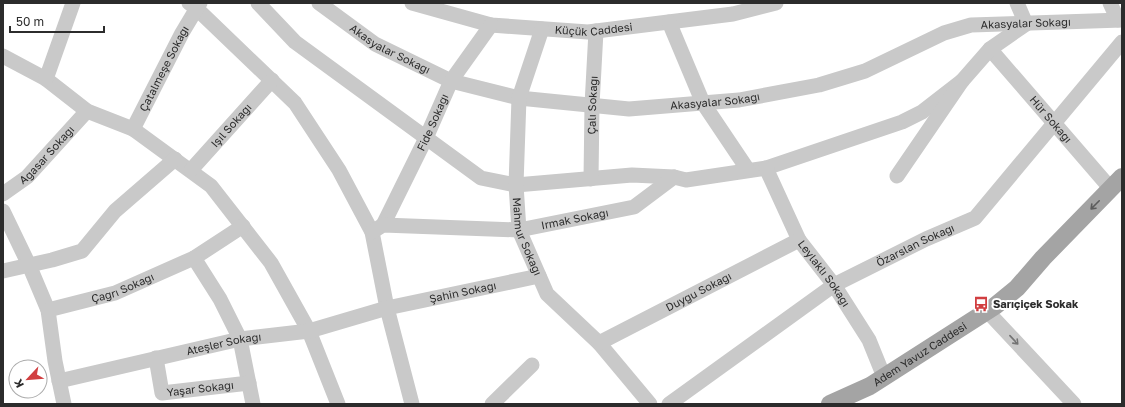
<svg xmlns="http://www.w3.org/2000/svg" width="1125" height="407" font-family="'Golos Text',sans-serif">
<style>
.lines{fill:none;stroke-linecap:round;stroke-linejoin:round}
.minor{stroke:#c9c9c9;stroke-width:15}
.major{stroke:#a4a4a4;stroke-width:18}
.oneway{stroke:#5c5c5c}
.oneway2{stroke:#737373}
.labels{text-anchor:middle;stroke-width:4;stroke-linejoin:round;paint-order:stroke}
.street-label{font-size:11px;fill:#2c2c2c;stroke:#fff}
.poi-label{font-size:11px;font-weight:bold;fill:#2c2c2c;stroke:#fff;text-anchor:start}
</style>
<rect width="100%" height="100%" fill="#fff"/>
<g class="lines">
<g class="minor">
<path d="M 189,3 L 196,8 L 295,103 L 339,170 L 372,232 L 387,308 L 412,404"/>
<path d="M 258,3 L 295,42 L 481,178 L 516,185 L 632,175 L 674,177 L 686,180 L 766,168 L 902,122 L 922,112 L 962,81"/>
<path id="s1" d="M 319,3 L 375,44 L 451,81 L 519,98 L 629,109 L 739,100 L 819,85 L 865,71 L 944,33 L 971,25 L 1122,20"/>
<path id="s2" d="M 412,3 L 491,25 L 588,32 L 733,14 L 776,3"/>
<path d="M 1110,3 L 1118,20"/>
<path d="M 669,22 L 703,103 L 748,170"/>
<path id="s3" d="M 542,29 L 519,98 L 516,185 L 519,230 L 547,294 L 599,343 L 650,404"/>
<path id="s4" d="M 990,49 L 1111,189"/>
<path d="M 3,56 L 46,79 L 87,111 L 133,129 L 211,186 L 271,263 L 309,331 L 338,404"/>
<path d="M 46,79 L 73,3"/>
<path id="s5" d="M 133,129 L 182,33 L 200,3"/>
<path id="s6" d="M 766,168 L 799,240 L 834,285 L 869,340 L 884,377"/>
<path id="s7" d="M 191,170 L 272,80"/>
<path d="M 897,176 L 962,81 L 990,49 L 1026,24 L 1017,3"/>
<path id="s8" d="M 591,179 L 592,105 L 596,31"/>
<path id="s9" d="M 3,194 L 27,177 L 87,111"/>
<path d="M 3,211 L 29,265 L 48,310 L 55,361 L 64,404"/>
<path id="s10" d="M 383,225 L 426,138 L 451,81 L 491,25"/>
<path d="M 243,226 L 194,258 L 220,299 L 240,339 L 253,404"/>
<path id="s11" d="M 372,232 L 383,225 L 519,230 L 634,207 L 674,177"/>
<path d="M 3,271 L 52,260 L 82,251 L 115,211 L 175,159"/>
<path id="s12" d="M 48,310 L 115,293 L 194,258"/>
<path d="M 987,311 L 1074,404"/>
<path id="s13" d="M 599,343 L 799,240"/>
<path id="s14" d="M 156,358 L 162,393 L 249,383"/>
<path id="s15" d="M 59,381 L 240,339 L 309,331 L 387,308 L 539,276"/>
<path d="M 492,404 L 532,365"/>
<path id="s16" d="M 669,404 L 834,285 L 926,239 L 975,218 L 1122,42"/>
</g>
<path class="major" id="s17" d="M 830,404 L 870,386 L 995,306 L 1017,288 L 1043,258 L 1122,177"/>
</g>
<defs><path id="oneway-shaft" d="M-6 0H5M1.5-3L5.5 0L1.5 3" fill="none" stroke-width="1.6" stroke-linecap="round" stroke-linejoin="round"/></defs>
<use class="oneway" href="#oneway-shaft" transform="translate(1095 205) rotate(135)"/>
<use class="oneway2" href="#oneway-shaft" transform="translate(1014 340) rotate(47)"/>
<defs>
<g id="bus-bare" transform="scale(1.2)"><path d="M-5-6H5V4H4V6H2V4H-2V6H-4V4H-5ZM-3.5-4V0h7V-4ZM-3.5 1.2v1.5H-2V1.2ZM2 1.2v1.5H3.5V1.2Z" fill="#d13f41" stroke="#fff" stroke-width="2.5" paint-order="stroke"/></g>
</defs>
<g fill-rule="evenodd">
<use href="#bus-bare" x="981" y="304"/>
</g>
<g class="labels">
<g class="street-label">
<text dy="4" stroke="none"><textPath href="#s1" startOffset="745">Akasyalar Sokağı</textPath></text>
<text dy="4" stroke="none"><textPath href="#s2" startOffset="185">Küçük Caddesi</textPath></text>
<text dy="4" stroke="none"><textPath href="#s1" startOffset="85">Akasyalar Sokağı</textPath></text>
<text dy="4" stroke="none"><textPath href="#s5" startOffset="68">Çatalmeşe Sokağı</textPath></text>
<text dy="4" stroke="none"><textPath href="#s1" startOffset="421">Akasyalar Sokağı</textPath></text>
<text dy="4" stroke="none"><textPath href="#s8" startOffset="74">Çalı Sokağı</textPath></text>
<text dy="4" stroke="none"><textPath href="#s4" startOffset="93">Hür Sokağı</textPath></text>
<text dy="4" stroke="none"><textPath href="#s10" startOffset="114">Fide Sokağı</textPath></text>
<text dy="4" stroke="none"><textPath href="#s7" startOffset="60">Işıl Sokağı</textPath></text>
<text dy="4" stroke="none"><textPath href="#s9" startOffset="59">Ağasar Sokağı</textPath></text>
<text dy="4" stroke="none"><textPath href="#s11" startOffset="206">Irmak Sokağı</textPath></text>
<text dy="4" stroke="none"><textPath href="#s3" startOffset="213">Mahmur Sokağı</textPath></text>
<text dy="4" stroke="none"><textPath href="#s16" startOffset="294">Özarslan Sokağı</textPath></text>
<text dy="4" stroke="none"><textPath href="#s6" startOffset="121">Leylaklı Sokağı</textPath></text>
<text dy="4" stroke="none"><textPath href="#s12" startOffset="78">Çağrı Sokağı</textPath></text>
<text dy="4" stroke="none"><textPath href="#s15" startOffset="414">Şahin Sokağı</textPath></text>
<text dy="4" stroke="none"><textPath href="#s13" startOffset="112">Duygu Sokağı</textPath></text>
<text dy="4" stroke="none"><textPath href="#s15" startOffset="169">Ateşler Sokağı</textPath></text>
<text dy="4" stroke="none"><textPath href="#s17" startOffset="103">Adem Yavuz Caddesi</textPath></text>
<text dy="4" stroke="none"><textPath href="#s14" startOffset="74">Yaşar Sokağı</textPath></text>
</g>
<g class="poi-label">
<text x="993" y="308">Sarıçiçek Sokak</text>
</g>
</g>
<rect width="1125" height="407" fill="none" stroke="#2c2c2c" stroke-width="8"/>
<g transform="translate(28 379) rotate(244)"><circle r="19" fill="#ffffff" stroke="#ababab"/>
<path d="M0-3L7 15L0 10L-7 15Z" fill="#d13f41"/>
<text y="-6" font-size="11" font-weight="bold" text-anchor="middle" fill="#2c2c2c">K</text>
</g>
<path d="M10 26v6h94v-6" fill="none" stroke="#2c2c2c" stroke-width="2"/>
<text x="16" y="26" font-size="12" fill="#2c2c2c" stroke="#ffffff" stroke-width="3" paint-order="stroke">50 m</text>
</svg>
